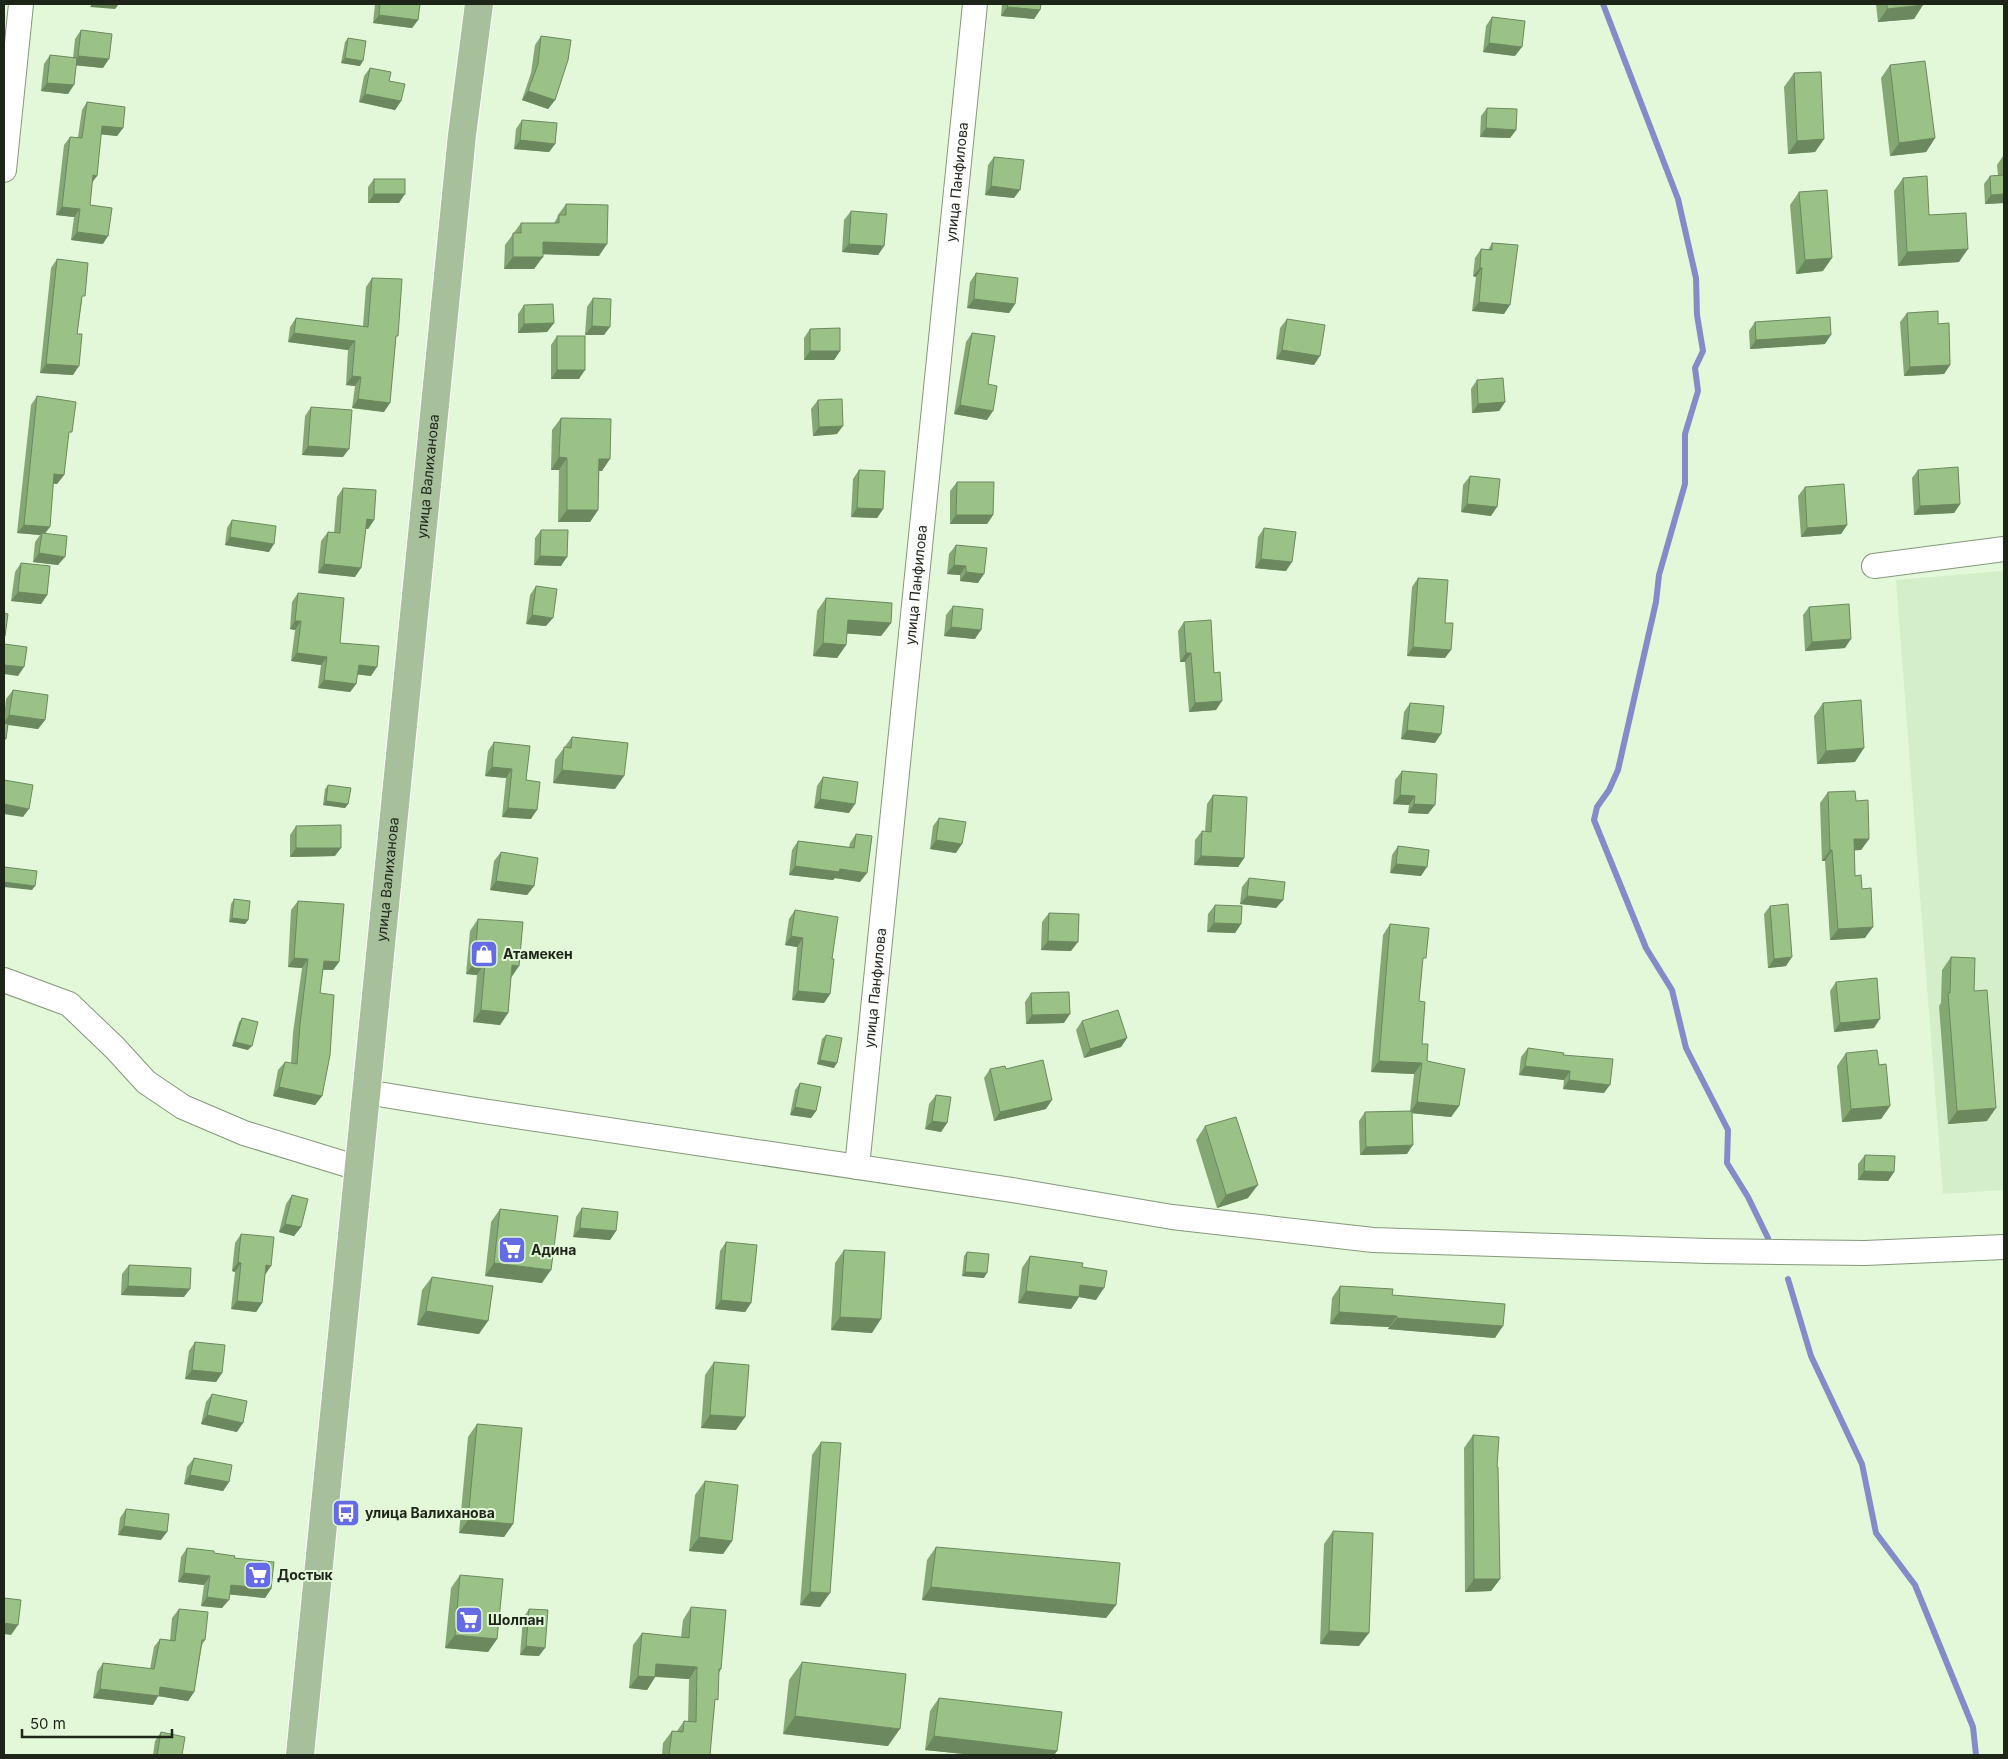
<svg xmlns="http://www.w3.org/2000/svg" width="2008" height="1759" font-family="Inter,sans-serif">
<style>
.built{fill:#d3eec8}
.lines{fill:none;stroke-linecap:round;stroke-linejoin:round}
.stream{stroke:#838cc9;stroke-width:6}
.minor-casing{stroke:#84987b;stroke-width:26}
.major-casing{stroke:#fff;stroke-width:30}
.minor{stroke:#fff;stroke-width:24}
.major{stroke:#a7c09b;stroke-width:28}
.wall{fill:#84a774}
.shaded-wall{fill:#6c885e}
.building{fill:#9ac287;stroke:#6c885e}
.labels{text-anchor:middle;stroke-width:4;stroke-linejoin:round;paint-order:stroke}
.street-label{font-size:14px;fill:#1d2519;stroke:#e2f8d8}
.poi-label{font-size:14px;font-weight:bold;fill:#1d2519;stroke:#e2f8d8;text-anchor:start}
</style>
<rect width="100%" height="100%" fill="#e2f8d8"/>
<path class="built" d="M 2004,571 L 2004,1190 L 1943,1194 L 1896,580 Z"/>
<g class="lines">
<g class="stream">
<path d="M 1603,4 L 1678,199 L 1696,278 L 1697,315 L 1703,351 L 1695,368 L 1698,391 L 1685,434 L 1685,484 L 1659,575 L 1656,602 L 1618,770 L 1609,790 L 1597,807 L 1594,820 L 1646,948 L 1672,990 L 1686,1048 L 1728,1130 L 1727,1163 L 1748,1197 L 1768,1238"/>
<path d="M 1788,1279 L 1811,1356 L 1862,1464 L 1876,1533 L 1915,1585 L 1973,1727 L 1976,1755"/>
</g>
<g class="minor-casing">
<g id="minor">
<path d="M 4,170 L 21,4"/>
<path d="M 1874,566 L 2004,549"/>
<path d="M 4,980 L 69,1004 L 115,1048 L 146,1082 L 183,1107 L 244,1133 L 358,1168"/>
<path d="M 366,1092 L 476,1110 L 1018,1191 L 1172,1217 L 1373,1240 L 1707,1251 L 1865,1253 L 2004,1247"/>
<path id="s1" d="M 857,1167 L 975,4"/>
</g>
</g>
<g class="major-casing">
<g id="major">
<path id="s2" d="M 300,1755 L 462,135 L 479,4"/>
</g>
</g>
<use href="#minor" class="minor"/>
<use href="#major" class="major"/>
</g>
<g class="wall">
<path d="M 375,4 L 420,4 L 418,20 L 412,28 L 373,23 Z"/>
<path d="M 1002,4 L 1041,4 L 1040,10 L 1034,19 L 1001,16 Z"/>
<path d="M 1876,4 L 1923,4 L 1914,19 L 1878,22 Z"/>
<path d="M 1492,17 L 1515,56 L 1483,52 L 1486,26 Z"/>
<path d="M 81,30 L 103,68 L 76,65 L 68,94 L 41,91 L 44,64 L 50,55 L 73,58 L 75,39 Z"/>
<path d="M 541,36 L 555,100 L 548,109 L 522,100 L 531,73 L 535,45 Z"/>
<path d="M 348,38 L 360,66 L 341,63 L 345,42 Z"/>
<path d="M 1890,65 L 1935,138 L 1926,152 L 1890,156 L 1881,78 Z"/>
<path d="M 370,68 L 401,101 L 395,110 L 359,102 L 364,76 Z"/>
<path d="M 1794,73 L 1824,139 L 1815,152 L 1788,154 L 1784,87 Z"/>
<path d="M 87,102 L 123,128 L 117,136 L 101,134 L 92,182 L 90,205 L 103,244 L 71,240 L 74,217 L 56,215 L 64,145 L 70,137 L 78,137 L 82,110 Z"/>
<path d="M 1487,108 L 1516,130 L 1510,138 L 1480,137 L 1481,116 Z"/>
<path d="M 522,120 L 555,144 L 549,152 L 514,149 L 516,129 Z"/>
<path d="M 2003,156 L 2004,156 L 2004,203 L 1985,204 L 1984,184 L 1990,176 L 1998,175 L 1997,165 Z"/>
<path d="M 994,157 L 1014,198 L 985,195 L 988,165 Z"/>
<path d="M 1903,178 L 1929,215 L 1959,262 L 1898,266 L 1894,191 Z"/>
<path d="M 374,179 L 399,203 L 368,203 L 368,187 Z"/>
<path d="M 1799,192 L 1823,271 L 1796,274 L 1790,205 Z"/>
<path d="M 566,204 L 599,256 L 543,254 L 534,269 L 504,269 L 505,245 L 521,223 L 554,223 L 557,218 L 558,215 Z"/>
<path d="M 851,211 L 884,246 L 878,255 L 842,252 L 844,220 Z"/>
<path d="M 1492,243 L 1504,314 L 1472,311 L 1476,277 L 1473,276 L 1475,258 L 1481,249 L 1488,250 Z"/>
<path d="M 57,259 L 82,300 L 77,334 L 73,375 L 40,373 L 51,268 Z"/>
<path d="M 976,273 L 1015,304 L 1009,313 L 967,308 L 970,282 Z"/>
<path d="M 372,278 L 395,341 L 384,412 L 352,408 L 355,386 L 346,385 L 348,350 L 288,342 L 290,327 L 296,318 L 363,326 L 366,287 Z"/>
<path d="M 593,298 L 604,335 L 585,335 L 587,307 Z"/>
<path d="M 524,305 L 554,323 L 547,332 L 518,333 L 518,314 Z"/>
<path d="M 1907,313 L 1938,324 L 1950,365 L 1944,374 L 1904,376 L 1900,322 Z"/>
<path d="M 1287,319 L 1314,365 L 1276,359 L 1280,328 Z"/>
<path d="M 1755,322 L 1825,344 L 1750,349 L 1749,331 Z"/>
<path d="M 810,329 L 840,351 L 834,360 L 804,360 L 804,338 Z"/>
<path d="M 972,333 L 988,384 L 987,420 L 954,414 L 966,342 Z"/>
<path d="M 557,336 L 579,379 L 551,379 L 551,345 Z"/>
<path d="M 1477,380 L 1505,402 L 1499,411 L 1472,413 L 1471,389 Z"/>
<path d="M 37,396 L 68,437 L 64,475 L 57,484 L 53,483 L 45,534 L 58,565 L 33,562 L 35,542 L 40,535 L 17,533 L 31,405 Z"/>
<path d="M 818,400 L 837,434 L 813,436 L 811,409 Z"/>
<path d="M 311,407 L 343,457 L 302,455 L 305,416 Z"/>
<path d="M 561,418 L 602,471 L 599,471 L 598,510 L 590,522 L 558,522 L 559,470 L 551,470 L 552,430 Z"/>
<path d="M 859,470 L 883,509 L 877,518 L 851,517 L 853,479 Z"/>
<path d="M 1918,470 L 1960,504 L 1954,513 L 1914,515 L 1912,478 Z"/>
<path d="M 1470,476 L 1491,516 L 1461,512 L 1463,485 Z"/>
<path d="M 957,482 L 993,515 L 987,524 L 950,524 L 950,491 Z"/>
<path d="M 1805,487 L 1847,525 L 1841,534 L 1801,537 L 1798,496 Z"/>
<path d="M 343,488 L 374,520 L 368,529 L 366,528 L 355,577 L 318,573 L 321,541 L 328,532 L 334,533 L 337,497 Z"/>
<path d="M 232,520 L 269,552 L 225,545 L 227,528 Z"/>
<path d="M 1264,528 L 1286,571 L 1255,568 L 1258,537 Z"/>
<path d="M 541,530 L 561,566 L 534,565 L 535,538 Z"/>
<path d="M 956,545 L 978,583 L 960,581 L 960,575 L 947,574 L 949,554 Z"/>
<path d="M 21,563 L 47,595 L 41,604 L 11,601 L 15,572 Z"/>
<path d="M 1418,578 L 1445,623 L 1445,658 L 1407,656 L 1412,587 Z"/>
<path d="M 536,586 L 546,626 L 526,624 L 530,595 Z"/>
<path d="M 298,593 L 340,643 L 371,676 L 357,674 L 356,684 L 350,692 L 318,688 L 321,665 L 291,661 L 295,630 L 290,629 L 292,602 Z"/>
<path d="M 826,598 L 891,623 L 881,636 L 847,633 L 846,645 L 837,658 L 813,656 L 817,611 Z"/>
<path d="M 953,606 L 975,639 L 944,636 L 946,615 Z"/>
<path d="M 1809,607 L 1845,648 L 1805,651 L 1803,615 Z"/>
<path d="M 1184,622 L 1216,710 L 1189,712 L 1185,662 L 1180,662 L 1178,631 Z"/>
<path d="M 13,690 L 45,720 L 38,729 L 8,725 L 4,742 L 4,717 L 6,699 Z"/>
<path d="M 1410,703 L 1435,743 L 1401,739 L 1404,712 Z"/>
<path d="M 1823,703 L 1855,762 L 1817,764 L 1814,716 Z"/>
<path d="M 572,737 L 615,789 L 553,783 L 555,760 Z"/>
<path d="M 494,742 L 526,780 L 531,819 L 502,817 L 506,778 L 485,776 L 488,751 Z"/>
<path d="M 1402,771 L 1428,814 L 1408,813 L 1409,805 L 1393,804 L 1395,780 Z"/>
<path d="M 823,777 L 849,813 L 814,808 L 817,786 Z"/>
<path d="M 328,785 L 348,804 L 345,808 L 323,805 L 325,789 Z"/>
<path d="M 1828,792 L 1856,801 L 1869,839 L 1861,850 L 1854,850 L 1855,876 L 1865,938 L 1830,940 L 1825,861 L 1822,861 L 1820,803 Z"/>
<path d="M 1213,795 L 1244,858 L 1238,867 L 1194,865 L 1195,840 L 1202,831 L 1205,832 L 1207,804 Z"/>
<path d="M 939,818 L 956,853 L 930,849 L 933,826 Z"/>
<path d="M 296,826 L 335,856 L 290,857 L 290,835 Z"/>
<path d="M 856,834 L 860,882 L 835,878 L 833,880 L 789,875 L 792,850 L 798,841 L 849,847 L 850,843 Z"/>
<path d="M 1398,846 L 1421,876 L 1390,873 L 1392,855 Z"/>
<path d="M 501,852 L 534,886 L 527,895 L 490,890 L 494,861 Z"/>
<path d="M 1249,878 L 1283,900 L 1276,908 L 1240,904 L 1242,887 Z"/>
<path d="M 234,899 L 248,920 L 245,924 L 229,922 L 231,904 Z"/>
<path d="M 298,901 L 339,962 L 333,970 L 323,970 L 320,993 L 322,1096 L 315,1105 L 273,1096 L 278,1070 L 285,1062 L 291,1063 L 293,1033 L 302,968 L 288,967 L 291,910 Z"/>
<path d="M 1215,905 L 1241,924 L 1235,933 L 1207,932 L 1208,914 Z"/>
<path d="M 1770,906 L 1786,966 L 1768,968 L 1764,914 Z"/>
<path d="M 795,910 L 832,959 L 830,994 L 824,1003 L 792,1000 L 797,947 L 785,945 L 789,919 Z"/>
<path d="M 1049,913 L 1071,951 L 1041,950 L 1042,922 Z"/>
<path d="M 478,919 L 511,977 L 508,1013 L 500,1025 L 473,1022 L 477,975 L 466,974 L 470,931 Z"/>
<path d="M 1390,924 L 1422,963 L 1419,1001 L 1422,1044 L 1427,1061 L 1459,1106 L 1451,1117 L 1412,1113 L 1407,1154 L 1360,1155 L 1359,1121 L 1365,1112 L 1410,1111 L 1414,1074 L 1371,1072 L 1383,935 Z"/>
<path d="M 1951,957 L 1974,991 L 1987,1121 L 1948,1124 L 1939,1006 L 1941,1003 L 1942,970 Z"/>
<path d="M 1836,982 L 1874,1028 L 1834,1032 L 1830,991 Z"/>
<path d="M 1031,993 L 1064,1023 L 1026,1024 L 1025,1002 Z"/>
<path d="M 242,1018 L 248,1050 L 232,1046 L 239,1022 Z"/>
<path d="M 1082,1021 L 1127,1038 L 1121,1047 L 1084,1058 L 1076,1030 Z"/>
<path d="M 826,1035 L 834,1068 L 817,1064 L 822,1039 Z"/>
<path d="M 1528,1048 L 1563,1055 L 1604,1093 L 1563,1089 L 1564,1080 L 1519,1075 L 1521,1057 Z"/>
<path d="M 1846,1053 L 1879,1065 L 1890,1106 L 1881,1119 L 1842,1122 L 1837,1066 Z"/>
<path d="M 990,1069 L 1006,1069 L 1046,1109 L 994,1121 L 984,1078 Z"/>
<path d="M 800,1083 L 816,1111 L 811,1118 L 790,1115 L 795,1090 Z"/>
<path d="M 936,1095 L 947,1123 L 941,1132 L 925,1129 L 929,1104 Z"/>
<path d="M 1205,1126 L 1248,1198 L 1217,1208 L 1196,1140 Z"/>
<path d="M 1865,1155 L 1894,1172 L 1888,1181 L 1858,1180 L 1858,1164 Z"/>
<path d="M 292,1195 L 301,1227 L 294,1236 L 279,1232 L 286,1204 Z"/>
<path d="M 582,1208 L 616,1231 L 610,1240 L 573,1237 L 576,1217 Z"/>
<path d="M 500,1209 L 542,1283 L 485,1276 L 491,1222 Z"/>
<path d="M 241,1234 L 265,1275 L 262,1303 L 256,1312 L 231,1309 L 235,1272 L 232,1271 L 235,1243 Z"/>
<path d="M 726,1242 L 751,1303 L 745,1312 L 715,1309 L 720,1251 Z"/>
<path d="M 844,1250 L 872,1333 L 831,1330 L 835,1263 Z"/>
<path d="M 967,1252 L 984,1278 L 962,1276 L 964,1256 Z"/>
<path d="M 1030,1256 L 1082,1267 L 1096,1300 L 1079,1297 L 1071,1309 L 1018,1303 L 1022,1268 Z"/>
<path d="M 129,1265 L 184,1297 L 121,1295 L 122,1274 Z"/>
<path d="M 432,1277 L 479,1334 L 417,1325 L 422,1290 Z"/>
<path d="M 1340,1286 L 1392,1295 L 1495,1338 L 1388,1329 L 1389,1327 L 1330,1324 L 1332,1298 Z"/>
<path d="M 195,1342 L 222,1373 L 216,1382 L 185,1379 L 189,1351 Z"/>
<path d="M 714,1362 L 736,1430 L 701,1428 L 705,1375 Z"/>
<path d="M 212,1394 L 237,1432 L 201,1424 L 206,1402 Z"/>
<path d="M 477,1424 L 513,1524 L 504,1537 L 459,1533 L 468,1437 Z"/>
<path d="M 1473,1435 L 1497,1467 L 1500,1579 L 1491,1591 L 1465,1592 L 1464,1448 Z"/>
<path d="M 821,1442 L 820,1607 L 800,1605 L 812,1455 Z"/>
<path d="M 194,1458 L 229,1482 L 223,1491 L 184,1484 L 187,1467 Z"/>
<path d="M 705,1481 L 732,1541 L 723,1554 L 689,1551 L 695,1495 Z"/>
<path d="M 126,1509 L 161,1540 L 118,1535 L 120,1518 Z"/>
<path d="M 1333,1531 L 1359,1646 L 1320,1644 L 1324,1544 Z"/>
<path d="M 936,1547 L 1116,1605 L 1106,1618 L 922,1600 L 927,1560 Z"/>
<path d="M 187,1548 L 234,1558 L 271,1589 L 265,1598 L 229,1594 L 222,1608 L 201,1606 L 204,1585 L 178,1582 L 181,1557 Z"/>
<path d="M 460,1575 L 497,1639 L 488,1652 L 445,1648 L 451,1588 Z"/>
<path d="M 691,1607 L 721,1669 L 719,1673 L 714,1704 L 710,1755 L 662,1755 L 663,1743 L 672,1731 L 677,1731 L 684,1721 L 688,1721 L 689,1679 L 655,1677 L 647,1690 L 629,1688 L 633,1645 L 642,1633 L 681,1637 L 683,1620 Z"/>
<path d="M 179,1609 L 205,1640 L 202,1645 L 194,1692 L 188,1701 L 158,1696 L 153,1705 L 93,1698 L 97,1672 L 103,1663 L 150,1669 L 154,1647 L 160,1639 L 170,1640 L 172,1618 Z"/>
<path d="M 529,1609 L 539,1656 L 520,1655 L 523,1618 Z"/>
<path d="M 802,1662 L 888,1746 L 783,1734 L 789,1680 Z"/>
<path d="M 939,1698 L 1057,1751 L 1054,1755 L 974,1755 L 925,1750 L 930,1711 Z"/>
<path d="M 161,1732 L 182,1755 L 153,1755 L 155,1741 Z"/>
</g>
<g class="shaded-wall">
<path d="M 92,4 L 119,4 L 115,9 L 90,7 Z"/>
<path d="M 1923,5 L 1914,19 L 1878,22 L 1887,9 Z"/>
<path d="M 1007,7 L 1040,10 L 1034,19 L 1001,16 Z"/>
<path d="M 379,15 L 418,20 L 412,28 L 373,23 Z"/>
<path d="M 1489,43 L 1522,47 L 1515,56 L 1483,52 Z"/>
<path d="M 78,56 L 109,59 L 103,68 L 72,65 Z"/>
<path d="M 345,58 L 363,61 L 360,66 L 341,63 Z"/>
<path d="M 47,83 L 74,85 L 68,94 L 41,91 Z"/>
<path d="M 528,91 L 555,100 L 548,109 L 522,100 Z"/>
<path d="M 365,94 L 401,101 L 395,110 L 359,102 Z"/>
<path d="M 102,126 L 123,128 L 117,136 L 97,134 Z"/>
<path d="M 1486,128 L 1516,130 L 1510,138 L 1480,137 Z"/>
<path d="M 1935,138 L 1926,152 L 1890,156 L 1899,143 Z"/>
<path d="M 1824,139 L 1815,152 L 1788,154 L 1797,141 Z"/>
<path d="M 520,140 L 555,144 L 549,152 L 514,149 Z"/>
<path d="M 93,175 L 97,176 L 91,184 Z"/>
<path d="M 991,186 L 1020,190 L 1014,198 L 985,195 Z"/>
<path d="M 374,194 L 405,194 L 399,203 L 368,203 Z"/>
<path d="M 2004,194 L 2004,203 L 1985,204 L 1991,195 Z"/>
<path d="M 62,207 L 80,209 L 74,217 L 56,215 Z"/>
<path d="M 77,232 L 108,236 L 103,244 L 71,240 Z"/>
<path d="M 543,242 L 607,244 L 599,256 L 534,254 Z"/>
<path d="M 849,244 L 884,246 L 878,255 L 842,252 Z"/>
<path d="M 1968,249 L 1959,262 L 1898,266 L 1907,252 Z"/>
<path d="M 513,257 L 543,257 L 534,269 L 504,269 Z"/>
<path d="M 1832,258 L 1823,271 L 1796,274 L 1805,260 Z"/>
<path d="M 1480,268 L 1482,268 L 1476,277 L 1473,276 Z"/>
<path d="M 974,299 L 1015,304 L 1009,313 L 967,308 Z"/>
<path d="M 1479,302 L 1510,305 L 1504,314 L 1472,311 Z"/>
<path d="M 554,323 L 547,332 L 518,333 L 524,324 Z"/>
<path d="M 592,326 L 610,327 L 604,335 L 585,335 Z"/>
<path d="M 294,333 L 355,341 L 348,350 L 288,342 Z"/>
<path d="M 1831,335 L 1825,344 L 1750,349 L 1756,340 Z"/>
<path d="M 1282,350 L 1320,356 L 1314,365 L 1276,359 Z"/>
<path d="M 810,351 L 840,351 L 834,360 L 804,360 Z"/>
<path d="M 46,364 L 79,366 L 73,375 L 40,373 Z"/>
<path d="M 1950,365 L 1944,374 L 1904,376 L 1910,367 Z"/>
<path d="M 557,370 L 585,370 L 579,379 L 551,379 Z"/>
<path d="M 352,376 L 361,377 L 355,386 L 346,385 Z"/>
<path d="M 358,399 L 390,403 L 384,412 L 352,408 Z"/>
<path d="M 1505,402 L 1499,411 L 1472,413 L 1478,404 Z"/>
<path d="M 960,405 L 993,411 L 987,420 L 954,414 Z"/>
<path d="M 843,426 L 837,434 L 813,436 L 819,427 Z"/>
<path d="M 308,446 L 349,449 L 343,457 L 302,455 Z"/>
<path d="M 559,457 L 567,458 L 559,470 L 551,470 Z"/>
<path d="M 599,459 L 610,459 L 602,471 L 590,471 Z"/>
<path d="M 54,474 L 64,475 L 57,484 L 48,483 Z"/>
<path d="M 1467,504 L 1497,507 L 1491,516 L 1461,512 Z"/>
<path d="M 1960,504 L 1954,513 L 1914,515 L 1920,506 Z"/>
<path d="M 857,508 L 883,509 L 877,518 L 851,517 Z"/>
<path d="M 567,510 L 598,510 L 590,522 L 558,522 Z"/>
<path d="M 956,515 L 993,515 L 987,524 L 950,524 Z"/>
<path d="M 367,519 L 374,520 L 368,529 L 360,528 Z"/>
<path d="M 24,525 L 50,527 L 43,536 L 42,533 L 40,535 L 17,533 Z"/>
<path d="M 1847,525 L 1841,534 L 1801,537 L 1807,528 Z"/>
<path d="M 230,537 L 274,544 L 269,552 L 225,545 Z"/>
<path d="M 39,553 L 65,557 L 58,565 L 33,562 Z"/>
<path d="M 540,556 L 567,557 L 561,566 L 534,565 Z"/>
<path d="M 1261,559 L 1292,562 L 1286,571 L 1255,568 Z"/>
<path d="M 324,564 L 361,568 L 355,577 L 318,573 Z"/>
<path d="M 954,565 L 966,566 L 960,575 L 947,574 Z"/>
<path d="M 966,572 L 984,574 L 978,583 L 960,581 Z"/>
<path d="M 18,592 L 47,595 L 41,604 L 11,601 Z"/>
<path d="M 532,615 L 553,618 L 546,626 L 526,624 Z"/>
<path d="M 848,620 L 891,623 L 881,636 L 839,633 Z"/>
<path d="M 295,621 L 301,621 L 295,630 L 290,629 Z"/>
<path d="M 951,627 L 981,630 L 975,639 L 944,636 Z"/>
<path d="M 1851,639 L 1845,648 L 1805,651 L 1812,642 Z"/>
<path d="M 823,643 L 846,645 L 837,658 L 813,656 Z"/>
<path d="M 1413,647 L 1451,650 L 1445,658 L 1407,656 Z"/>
<path d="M 297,653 L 327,657 L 321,665 L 291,661 Z"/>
<path d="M 1186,653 L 1191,653 L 1185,662 L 1180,662 Z"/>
<path d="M 4,665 L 24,667 L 18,676 L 4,674 Z"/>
<path d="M 359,665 L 377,667 L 371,676 L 353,674 Z"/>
<path d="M 324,680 L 356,684 L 350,692 L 318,688 Z"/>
<path d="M 1222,701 L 1216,710 L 1189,712 L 1195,703 Z"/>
<path d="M 9,715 L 45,720 L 38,729 L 4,724 L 4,723 Z"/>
<path d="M 1407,730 L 1441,734 L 1435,743 L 1401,739 Z"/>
<path d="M 1864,748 L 1855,762 L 1817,764 L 1826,751 Z"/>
<path d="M 492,767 L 512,769 L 506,778 L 485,776 Z"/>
<path d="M 562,770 L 624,776 L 615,789 L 553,783 Z"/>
<path d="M 1400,795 L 1415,796 L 1409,805 L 1393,804 Z"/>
<path d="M 820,799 L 855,804 L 849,813 L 814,808 Z"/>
<path d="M 326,801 L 348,804 L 345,808 L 323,805 Z"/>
<path d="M 4,804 L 29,809 L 23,817 L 4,814 Z"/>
<path d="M 1414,804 L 1435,805 L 1428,814 L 1408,813 Z"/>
<path d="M 508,808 L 537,810 L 531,819 L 502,817 Z"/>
<path d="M 1854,839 L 1869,839 L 1861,850 L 1846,851 Z"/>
<path d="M 936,840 L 962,844 L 956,853 L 930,849 Z"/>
<path d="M 296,848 L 341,848 L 335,856 L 290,857 Z"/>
<path d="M 1830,850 L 1832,850 L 1825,861 L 1822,861 Z"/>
<path d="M 1201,856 L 1244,858 L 1238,867 L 1194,865 Z"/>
<path d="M 1396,864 L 1427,867 L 1421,876 L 1390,873 Z"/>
<path d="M 795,866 L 840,869 L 867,873 L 860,882 L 835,878 L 833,880 L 789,875 Z"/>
<path d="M 496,881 L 534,886 L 527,895 L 490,890 Z"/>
<path d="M 4,882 L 35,886 L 32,890 L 4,887 Z"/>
<path d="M 1247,896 L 1283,900 L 1276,908 L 1240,904 Z"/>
<path d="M 232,918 L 248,920 L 245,924 L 229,922 Z"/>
<path d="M 1214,923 L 1241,924 L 1235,933 L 1207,932 Z"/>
<path d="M 1873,927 L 1865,938 L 1830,940 L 1838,929 Z"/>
<path d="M 791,936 L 803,938 L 797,947 L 785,945 Z"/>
<path d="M 1048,941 L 1078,942 L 1071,951 L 1041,950 Z"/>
<path d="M 1792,957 L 1786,966 L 1768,968 L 1774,959 Z"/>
<path d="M 294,958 L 308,959 L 302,968 L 288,967 Z"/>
<path d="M 324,961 L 339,962 L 333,970 L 318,969 Z"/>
<path d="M 475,962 L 485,963 L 477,975 L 466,974 Z"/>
<path d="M 512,965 L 519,966 L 511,978 Z"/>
<path d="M 798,991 L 830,994 L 824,1003 L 792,1000 Z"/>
<path d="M 481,1010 L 508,1013 L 500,1025 L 473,1022 Z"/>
<path d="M 1070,1014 L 1064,1023 L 1026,1024 L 1032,1015 Z"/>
<path d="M 1880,1019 L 1874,1028 L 1834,1032 L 1840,1023 Z"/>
<path d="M 1127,1038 L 1121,1047 L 1084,1058 L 1090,1049 Z"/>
<path d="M 235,1042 L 252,1046 L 248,1050 L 232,1046 Z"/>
<path d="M 820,1060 L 837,1063 L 834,1068 L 817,1064 Z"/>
<path d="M 1379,1061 L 1422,1063 L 1414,1074 L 1371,1072 Z"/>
<path d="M 1525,1066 L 1570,1071 L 1564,1080 L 1519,1075 Z"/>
<path d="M 1569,1080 L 1610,1085 L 1604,1093 L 1563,1089 Z"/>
<path d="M 279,1087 L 322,1096 L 315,1105 L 273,1096 Z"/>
<path d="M 1052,1100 L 1046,1109 L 994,1121 L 1000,1112 Z"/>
<path d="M 1417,1102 L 1459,1106 L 1451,1117 L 1410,1113 Z"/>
<path d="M 1890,1106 L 1881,1119 L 1842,1122 L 1851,1109 Z"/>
<path d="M 795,1107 L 816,1111 L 811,1118 L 790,1115 Z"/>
<path d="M 1996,1108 L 1987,1121 L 1948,1124 L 1957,1111 Z"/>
<path d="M 932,1121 L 947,1123 L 941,1132 L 925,1129 Z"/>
<path d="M 1413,1145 L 1407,1154 L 1360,1155 L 1366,1147 Z"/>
<path d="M 1864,1171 L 1894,1172 L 1888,1181 L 1858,1180 Z"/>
<path d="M 1258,1185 L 1248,1198 L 1217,1208 L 1226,1195 Z"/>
<path d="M 285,1224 L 301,1227 L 294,1236 L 279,1232 Z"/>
<path d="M 580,1228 L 616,1231 L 610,1240 L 573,1237 Z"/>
<path d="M 238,1262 L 241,1263 L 235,1272 L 232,1271 Z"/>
<path d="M 494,1263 L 551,1270 L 542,1283 L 485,1276 Z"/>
<path d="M 266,1265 L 271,1266 L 265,1275 Z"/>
<path d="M 965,1272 L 987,1273 L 984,1278 L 962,1276 Z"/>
<path d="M 1080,1285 L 1104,1288 L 1096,1300 L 1079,1297 L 1071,1309 L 1018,1303 L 1026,1291 Z"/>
<path d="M 128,1286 L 190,1289 L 184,1297 L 121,1295 Z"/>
<path d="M 721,1300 L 751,1303 L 745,1312 L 715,1309 Z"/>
<path d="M 237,1301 L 262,1303 L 256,1312 L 231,1309 Z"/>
<path d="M 426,1311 L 488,1321 L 479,1334 L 417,1325 Z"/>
<path d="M 1339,1312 L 1397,1316 L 1389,1327 L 1330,1324 Z"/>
<path d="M 840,1317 L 881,1319 L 872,1333 L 831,1330 Z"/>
<path d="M 1397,1318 L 1503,1326 L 1495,1338 L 1388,1329 Z"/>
<path d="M 192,1370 L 222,1373 L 216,1382 L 185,1379 Z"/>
<path d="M 207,1415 L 243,1423 L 237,1432 L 201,1424 Z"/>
<path d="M 710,1415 L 745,1417 L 736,1430 L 701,1428 Z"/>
<path d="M 190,1475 L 229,1482 L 223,1491 L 184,1484 Z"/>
<path d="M 468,1520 L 513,1524 L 504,1537 L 459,1533 Z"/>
<path d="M 124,1526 L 167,1532 L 161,1540 L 118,1535 Z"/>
<path d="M 699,1537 L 732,1541 L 723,1554 L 689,1551 Z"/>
<path d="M 184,1573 L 210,1576 L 204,1585 L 178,1582 Z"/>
<path d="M 1474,1579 L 1500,1579 L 1491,1591 L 1465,1592 Z"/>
<path d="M 231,1585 L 271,1589 L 265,1598 L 224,1594 Z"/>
<path d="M 931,1587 L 1116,1605 L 1106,1618 L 922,1600 Z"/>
<path d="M 810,1592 L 830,1593 L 820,1607 L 800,1605 Z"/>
<path d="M 207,1597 L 229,1600 L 222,1608 L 201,1606 Z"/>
<path d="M 4,1623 L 18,1625 L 11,1635 L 4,1634 Z"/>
<path d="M 1329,1631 L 1369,1633 L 1359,1646 L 1320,1644 Z"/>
<path d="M 455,1635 L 497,1639 L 488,1652 L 445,1648 Z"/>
<path d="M 526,1646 L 545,1648 L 539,1656 L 520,1655 Z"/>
<path d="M 656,1664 L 697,1667 L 689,1679 L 648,1676 Z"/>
<path d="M 638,1676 L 655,1677 L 647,1690 L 629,1688 Z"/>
<path d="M 160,1687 L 194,1692 L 188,1701 L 158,1696 L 153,1705 L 93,1698 L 100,1689 Z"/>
<path d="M 795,1716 L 900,1729 L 888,1746 L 783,1734 Z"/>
<path d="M 934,1736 L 1057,1751 L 1054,1755 L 974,1755 L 925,1750 Z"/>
</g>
<g class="building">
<path d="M 380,4 L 420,4 L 418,20 L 379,15 Z"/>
<path d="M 1008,4 L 1041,4 L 1040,10 L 1007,7 Z"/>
<path d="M 1887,4 L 1923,4 L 1923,5 L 1887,9 Z"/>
<path d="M 1492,17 L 1525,21 L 1522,47 L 1489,43 Z"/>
<path d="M 81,30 L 112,34 L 109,59 L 78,56 Z"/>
<path d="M 541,36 L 571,40 L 568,60 L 555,100 L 528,91 L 538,64 Z"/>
<path d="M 348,38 L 366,41 L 363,61 L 345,58 Z"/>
<path d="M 50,55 L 77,58 L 74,85 L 47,83 Z"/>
<path d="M 1925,61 L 1935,138 L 1899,143 L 1890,65 Z"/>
<path d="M 370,68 L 391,72 L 389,81 L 405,84 L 401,101 L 365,94 Z"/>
<path d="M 1821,72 L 1824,139 L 1797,141 L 1794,73 Z"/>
<path d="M 87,102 L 125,107 L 123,128 L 102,126 L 97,176 L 93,175 L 90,205 L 112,208 L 108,236 L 77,232 L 80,209 L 62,207 L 70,137 L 82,138 Z"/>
<path d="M 1487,108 L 1517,109 L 1516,130 L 1486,128 Z"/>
<path d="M 522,120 L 557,123 L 555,144 L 520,140 Z"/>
<path d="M 994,157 L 1024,160 L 1020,190 L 991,186 Z"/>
<path d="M 2004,175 L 2004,194 L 1991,195 L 1990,176 Z"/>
<path d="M 1927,176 L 1929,215 L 1966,213 L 1968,249 L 1907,252 L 1903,178 Z"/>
<rect x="374" y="179" width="31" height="15"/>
<path d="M 1827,190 L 1832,258 L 1805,260 L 1799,192 Z"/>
<path d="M 566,204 L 608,205 L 607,244 L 543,242 L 543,257 L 513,257 L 513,233 L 521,233 L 521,223 L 559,223 L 559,215 L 566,215 Z"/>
<path d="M 851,211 L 887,214 L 884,246 L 849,244 Z"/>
<path d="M 1492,243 L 1518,245 L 1510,305 L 1479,302 L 1482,268 L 1480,268 L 1481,249 L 1492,250 Z"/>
<path d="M 57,259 L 88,263 L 85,296 L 82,296 L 77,334 L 82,334 L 79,366 L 46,364 Z"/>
<path d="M 976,273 L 1018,278 L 1015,304 L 974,299 Z"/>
<path d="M 372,278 L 402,279 L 398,336 L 396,336 L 390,403 L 358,399 L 361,377 L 352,376 L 355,341 L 294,333 L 296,318 L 368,327 Z"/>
<path d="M 593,298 L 611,299 L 610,327 L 592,326 Z"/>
<path d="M 553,304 L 554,323 L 524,324 L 524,305 Z"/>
<path d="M 1938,311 L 1938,324 L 1949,323 L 1950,365 L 1910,367 L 1907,313 Z"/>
<path d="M 1830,317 L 1831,335 L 1756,340 L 1755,322 Z"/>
<path d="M 1287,319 L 1325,325 L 1320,356 L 1282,350 Z"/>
<path d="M 840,328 L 840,351 L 810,351 L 810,329 Z"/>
<path d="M 972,333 L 995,336 L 988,384 L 997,386 L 993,411 L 960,405 Z"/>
<rect x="557" y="336" width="28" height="34"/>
<path d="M 1503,378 L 1505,402 L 1478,404 L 1477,380 Z"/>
<path d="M 37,396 L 76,402 L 72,432 L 69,432 L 64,475 L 54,474 L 50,527 L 24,525 Z"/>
<path d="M 842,399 L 843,426 L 819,427 L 818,400 Z"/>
<path d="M 311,407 L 352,410 L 349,449 L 308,446 Z"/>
<path d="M 561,418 L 611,419 L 610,459 L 599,459 L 598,510 L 567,510 L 567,458 L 559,457 Z"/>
<path d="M 1958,467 L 1960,504 L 1920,506 L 1918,470 Z"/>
<path d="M 859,470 L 885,471 L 883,509 L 857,508 Z"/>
<path d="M 1470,476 L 1500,479 L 1497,507 L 1467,504 Z"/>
<path d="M 957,482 L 994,482 L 993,515 L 956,515 Z"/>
<path d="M 1844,484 L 1847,525 L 1807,528 L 1805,487 Z"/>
<path d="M 343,488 L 376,490 L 374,520 L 367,519 L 361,568 L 324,564 L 328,532 L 340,533 Z"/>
<path d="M 232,520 L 276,526 L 274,544 L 230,537 Z"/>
<path d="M 1264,528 L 1296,532 L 1292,562 L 1261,559 Z"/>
<path d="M 541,530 L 568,530 L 567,557 L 540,556 Z"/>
<path d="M 42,533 L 67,536 L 65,557 L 39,553 Z"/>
<path d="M 956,545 L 987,548 L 984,574 L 966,572 L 966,566 L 954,565 Z"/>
<path d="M 21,563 L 50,566 L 47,595 L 18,592 Z"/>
<path d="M 1418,578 L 1448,580 L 1445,623 L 1453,623 L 1451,650 L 1413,647 Z"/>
<path d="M 536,586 L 557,589 L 553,618 L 532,615 Z"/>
<path d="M 298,593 L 344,598 L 340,643 L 379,646 L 377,667 L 359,665 L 356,684 L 324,680 L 327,657 L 297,653 L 301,621 L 295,621 Z"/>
<path d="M 826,598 L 892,603 L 891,623 L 848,620 L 846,645 L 823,643 Z"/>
<path d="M 1849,604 L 1851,639 L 1812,642 L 1809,607 Z"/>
<path d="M 953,606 L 983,609 L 981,630 L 951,627 Z"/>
<path d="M 4,613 L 8,614 L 5,636 L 4,636 Z"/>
<path d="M 1211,620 L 1214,673 L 1220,672 L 1222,701 L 1195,703 L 1191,653 L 1186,653 L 1184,622 Z"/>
<path d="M 4,644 L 27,647 L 24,667 L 4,665 Z"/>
<path d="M 13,690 L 48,695 L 45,720 L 9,715 Z"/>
<path d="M 1861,700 L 1864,748 L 1826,751 L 1823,703 Z"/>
<path d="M 1410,703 L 1444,706 L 1441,734 L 1407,730 Z"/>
<path d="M 4,723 L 8,724 L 6,739 L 4,739 Z"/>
<path d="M 572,737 L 628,743 L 624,776 L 562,770 L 564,747 L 571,748 Z"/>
<path d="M 494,742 L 530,746 L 526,780 L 540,782 L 537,810 L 508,808 L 512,769 L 492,767 Z"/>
<path d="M 1402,771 L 1437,774 L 1435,805 L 1414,804 L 1415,796 L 1400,795 Z"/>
<path d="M 823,777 L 858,782 L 855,804 L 820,799 Z"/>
<path d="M 4,780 L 33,785 L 29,809 L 4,804 Z"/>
<path d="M 328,785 L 351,788 L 348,804 L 326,801 Z"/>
<path d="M 1855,791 L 1856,801 L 1868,800 L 1869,839 L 1854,839 L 1855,876 L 1861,875 L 1862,889 L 1871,888 L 1873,927 L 1838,929 L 1832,850 L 1830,850 L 1828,792 Z"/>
<path d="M 1213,795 L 1247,797 L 1244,858 L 1201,856 L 1202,831 L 1211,832 Z"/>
<path d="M 939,818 L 966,822 L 962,844 L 936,840 Z"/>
<path d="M 341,825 L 341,848 L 296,848 L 296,826 Z"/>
<path d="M 856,834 L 872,836 L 867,873 L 840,869 L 839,872 L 795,866 L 798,841 L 854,848 Z"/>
<path d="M 1398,846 L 1429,850 L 1427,867 L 1396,864 Z"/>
<path d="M 501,852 L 538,858 L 534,886 L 496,881 Z"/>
<path d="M 4,867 L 37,871 L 35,886 L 4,882 Z"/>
<path d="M 1249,878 L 1285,882 L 1283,900 L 1247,896 Z"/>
<path d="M 234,899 L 250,901 L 248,920 L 232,918 Z"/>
<path d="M 298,901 L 344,904 L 339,962 L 324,961 L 320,993 L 334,995 L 330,1055 L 322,1096 L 279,1087 L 285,1062 L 297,1064 L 300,1024 L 308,959 L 294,958 Z"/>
<path d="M 1788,904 L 1792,957 L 1774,959 L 1770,906 Z"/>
<path d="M 1215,905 L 1242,906 L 1241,924 L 1214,923 Z"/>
<path d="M 795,910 L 838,917 L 832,959 L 834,959 L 830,994 L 798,991 L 803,938 L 791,936 Z"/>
<path d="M 1049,913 L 1079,914 L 1078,942 L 1048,941 Z"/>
<path d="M 478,919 L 523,922 L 519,966 L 512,965 L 508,1013 L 481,1010 L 485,963 L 475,962 Z"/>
<path d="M 1390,924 L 1429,928 L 1426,958 L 1423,958 L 1419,1001 L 1425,1002 L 1422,1044 L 1428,1044 L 1427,1061 L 1465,1069 L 1459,1106 L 1417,1102 L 1422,1063 L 1379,1061 Z"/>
<path d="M 1951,957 L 1975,958 L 1974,991 L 1987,990 L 1996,1108 L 1957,1111 L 1948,993 L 1950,993 Z"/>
<path d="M 1877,978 L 1880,1019 L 1840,1023 L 1836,982 Z"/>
<path d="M 1069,992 L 1070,1014 L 1032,1015 L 1031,993 Z"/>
<path d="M 1118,1010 L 1127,1038 L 1090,1049 L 1082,1021 Z"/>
<path d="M 242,1018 L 258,1022 L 252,1046 L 235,1042 Z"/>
<path d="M 826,1035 L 842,1038 L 837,1063 L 820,1060 Z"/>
<path d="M 1528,1048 L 1564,1053 L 1563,1055 L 1613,1059 L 1610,1085 L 1569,1080 L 1570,1071 L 1525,1066 Z"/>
<path d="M 1877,1050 L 1879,1065 L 1886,1064 L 1890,1106 L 1851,1109 L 1846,1053 Z"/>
<path d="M 1043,1060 L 1052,1100 L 1000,1112 L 990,1069 L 1005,1066 L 1006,1069 Z"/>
<path d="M 800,1083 L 821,1087 L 816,1111 L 795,1107 Z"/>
<path d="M 936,1095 L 951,1097 L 947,1123 L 932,1121 Z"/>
<path d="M 1412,1111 L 1413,1145 L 1366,1147 L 1365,1112 Z"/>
<path d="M 1236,1117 L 1258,1185 L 1226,1195 L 1205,1126 Z"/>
<path d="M 1865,1155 L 1895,1156 L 1894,1172 L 1864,1171 Z"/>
<path d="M 292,1195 L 308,1199 L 301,1227 L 285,1224 Z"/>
<path d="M 582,1208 L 618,1212 L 616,1231 L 580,1228 Z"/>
<path d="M 500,1209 L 558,1216 L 551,1270 L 494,1263 Z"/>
<path d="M 241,1234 L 274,1237 L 271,1266 L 266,1265 L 262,1303 L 237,1301 L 241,1263 L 238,1262 Z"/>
<path d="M 726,1242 L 757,1245 L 751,1303 L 721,1300 Z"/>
<path d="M 844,1250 L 885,1252 L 881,1319 L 840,1317 Z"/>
<path d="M 967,1252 L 989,1254 L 987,1273 L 965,1272 Z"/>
<path d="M 1030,1256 L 1083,1263 L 1082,1267 L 1107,1271 L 1104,1288 L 1080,1285 L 1079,1297 L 1026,1291 Z"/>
<path d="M 129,1265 L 191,1268 L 190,1289 L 128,1286 Z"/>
<path d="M 432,1277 L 493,1286 L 488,1321 L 426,1311 Z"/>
<path d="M 1340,1286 L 1393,1289 L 1392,1295 L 1505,1304 L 1503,1326 L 1397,1318 L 1397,1316 L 1339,1312 Z"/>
<path d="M 195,1342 L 225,1345 L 222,1373 L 192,1370 Z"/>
<path d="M 714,1362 L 749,1365 L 745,1417 L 710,1415 Z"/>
<path d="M 212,1394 L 247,1401 L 243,1423 L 207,1415 Z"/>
<path d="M 477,1424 L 522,1428 L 513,1524 L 468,1520 Z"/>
<path d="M 1473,1435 L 1499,1437 L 1497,1467 L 1498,1467 L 1500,1579 L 1474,1579 Z"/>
<path d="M 821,1442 L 841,1443 L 830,1593 L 810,1592 Z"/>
<path d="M 194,1458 L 232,1465 L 229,1482 L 190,1475 Z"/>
<path d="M 705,1481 L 738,1485 L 732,1541 L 699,1537 Z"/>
<path d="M 126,1509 L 169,1514 L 167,1532 L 124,1526 Z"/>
<path d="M 1333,1531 L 1373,1533 L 1369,1633 L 1329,1631 Z"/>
<path d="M 936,1547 L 1120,1563 L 1116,1605 L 931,1587 Z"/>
<path d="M 187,1548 L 214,1551 L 214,1553 L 235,1556 L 234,1558 L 274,1562 L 271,1589 L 231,1585 L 229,1600 L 207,1597 L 210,1576 L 184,1573 Z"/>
<path d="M 460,1575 L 503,1579 L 497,1639 L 455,1635 Z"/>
<path d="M 4,1598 L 21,1600 L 18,1625 L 4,1623 Z"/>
<path d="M 691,1607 L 726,1610 L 721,1669 L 719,1669 L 718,1700 L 715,1699 L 710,1755 L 669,1755 L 672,1731 L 683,1732 L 684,1721 L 696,1722 L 697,1667 L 656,1664 L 655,1677 L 638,1676 L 642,1633 L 689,1638 Z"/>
<path d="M 179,1609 L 208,1612 L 205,1640 L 202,1640 L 194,1692 L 160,1687 L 159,1696 L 100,1689 L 103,1663 L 154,1669 L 160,1639 L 175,1641 Z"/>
<path d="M 529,1609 L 548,1610 L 545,1648 L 526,1646 Z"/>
<path d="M 802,1662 L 906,1674 L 900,1729 L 795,1716 Z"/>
<path d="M 939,1698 L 1062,1712 L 1057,1751 L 934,1736 Z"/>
<path d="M 161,1732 L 185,1737 L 182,1755 L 157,1755 Z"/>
</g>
<defs>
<g id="shop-square" transform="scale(1.4375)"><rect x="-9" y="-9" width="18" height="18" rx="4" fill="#656be4" stroke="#e2f8d8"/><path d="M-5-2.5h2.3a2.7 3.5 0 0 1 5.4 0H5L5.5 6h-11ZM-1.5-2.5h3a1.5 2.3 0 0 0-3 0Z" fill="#fff"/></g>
<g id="supermarket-square" transform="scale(1.4375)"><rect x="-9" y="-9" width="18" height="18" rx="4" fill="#656be4" stroke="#e2f8d8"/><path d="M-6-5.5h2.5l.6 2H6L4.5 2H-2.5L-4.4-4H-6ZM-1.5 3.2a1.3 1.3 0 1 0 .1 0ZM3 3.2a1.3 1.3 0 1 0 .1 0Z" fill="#fff"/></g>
<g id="bus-square" transform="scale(1.4375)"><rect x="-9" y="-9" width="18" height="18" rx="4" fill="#656be4" stroke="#e2f8d8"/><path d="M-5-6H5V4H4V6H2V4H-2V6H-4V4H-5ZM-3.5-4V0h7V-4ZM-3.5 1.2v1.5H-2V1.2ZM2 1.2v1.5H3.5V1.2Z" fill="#fff"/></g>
</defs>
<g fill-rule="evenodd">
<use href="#shop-square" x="484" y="954"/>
<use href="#supermarket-square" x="512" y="1250"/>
<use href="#bus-square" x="346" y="1513"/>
<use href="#supermarket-square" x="258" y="1575"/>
<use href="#supermarket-square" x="469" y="1620"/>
</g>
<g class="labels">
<g class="street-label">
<text dy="5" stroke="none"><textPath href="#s1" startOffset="990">улица Панфилова</textPath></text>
<text dy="5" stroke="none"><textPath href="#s2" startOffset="1285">улица Валиханова</textPath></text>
<text dy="5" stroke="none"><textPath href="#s1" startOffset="585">улица Панфилова</textPath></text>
<text dy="5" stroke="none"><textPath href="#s2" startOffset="880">улица Валиханова</textPath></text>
<text dy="5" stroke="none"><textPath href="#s1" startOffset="180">улица Панфилова</textPath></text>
</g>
<g class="poi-label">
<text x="503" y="959">Атамекен</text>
<text x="531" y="1255">Адина</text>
<text x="365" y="1518">улица Валиханова</text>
<text x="277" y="1580">Достык</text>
<text x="488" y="1625">Шолпан</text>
</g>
</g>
<rect width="2008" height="1759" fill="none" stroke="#1d2519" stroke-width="10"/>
<path d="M22 1729v8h150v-8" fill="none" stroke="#1d2519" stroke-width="2.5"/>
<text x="30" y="1729" font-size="15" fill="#1d2519" stroke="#e2f8d8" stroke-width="4" paint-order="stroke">50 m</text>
</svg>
